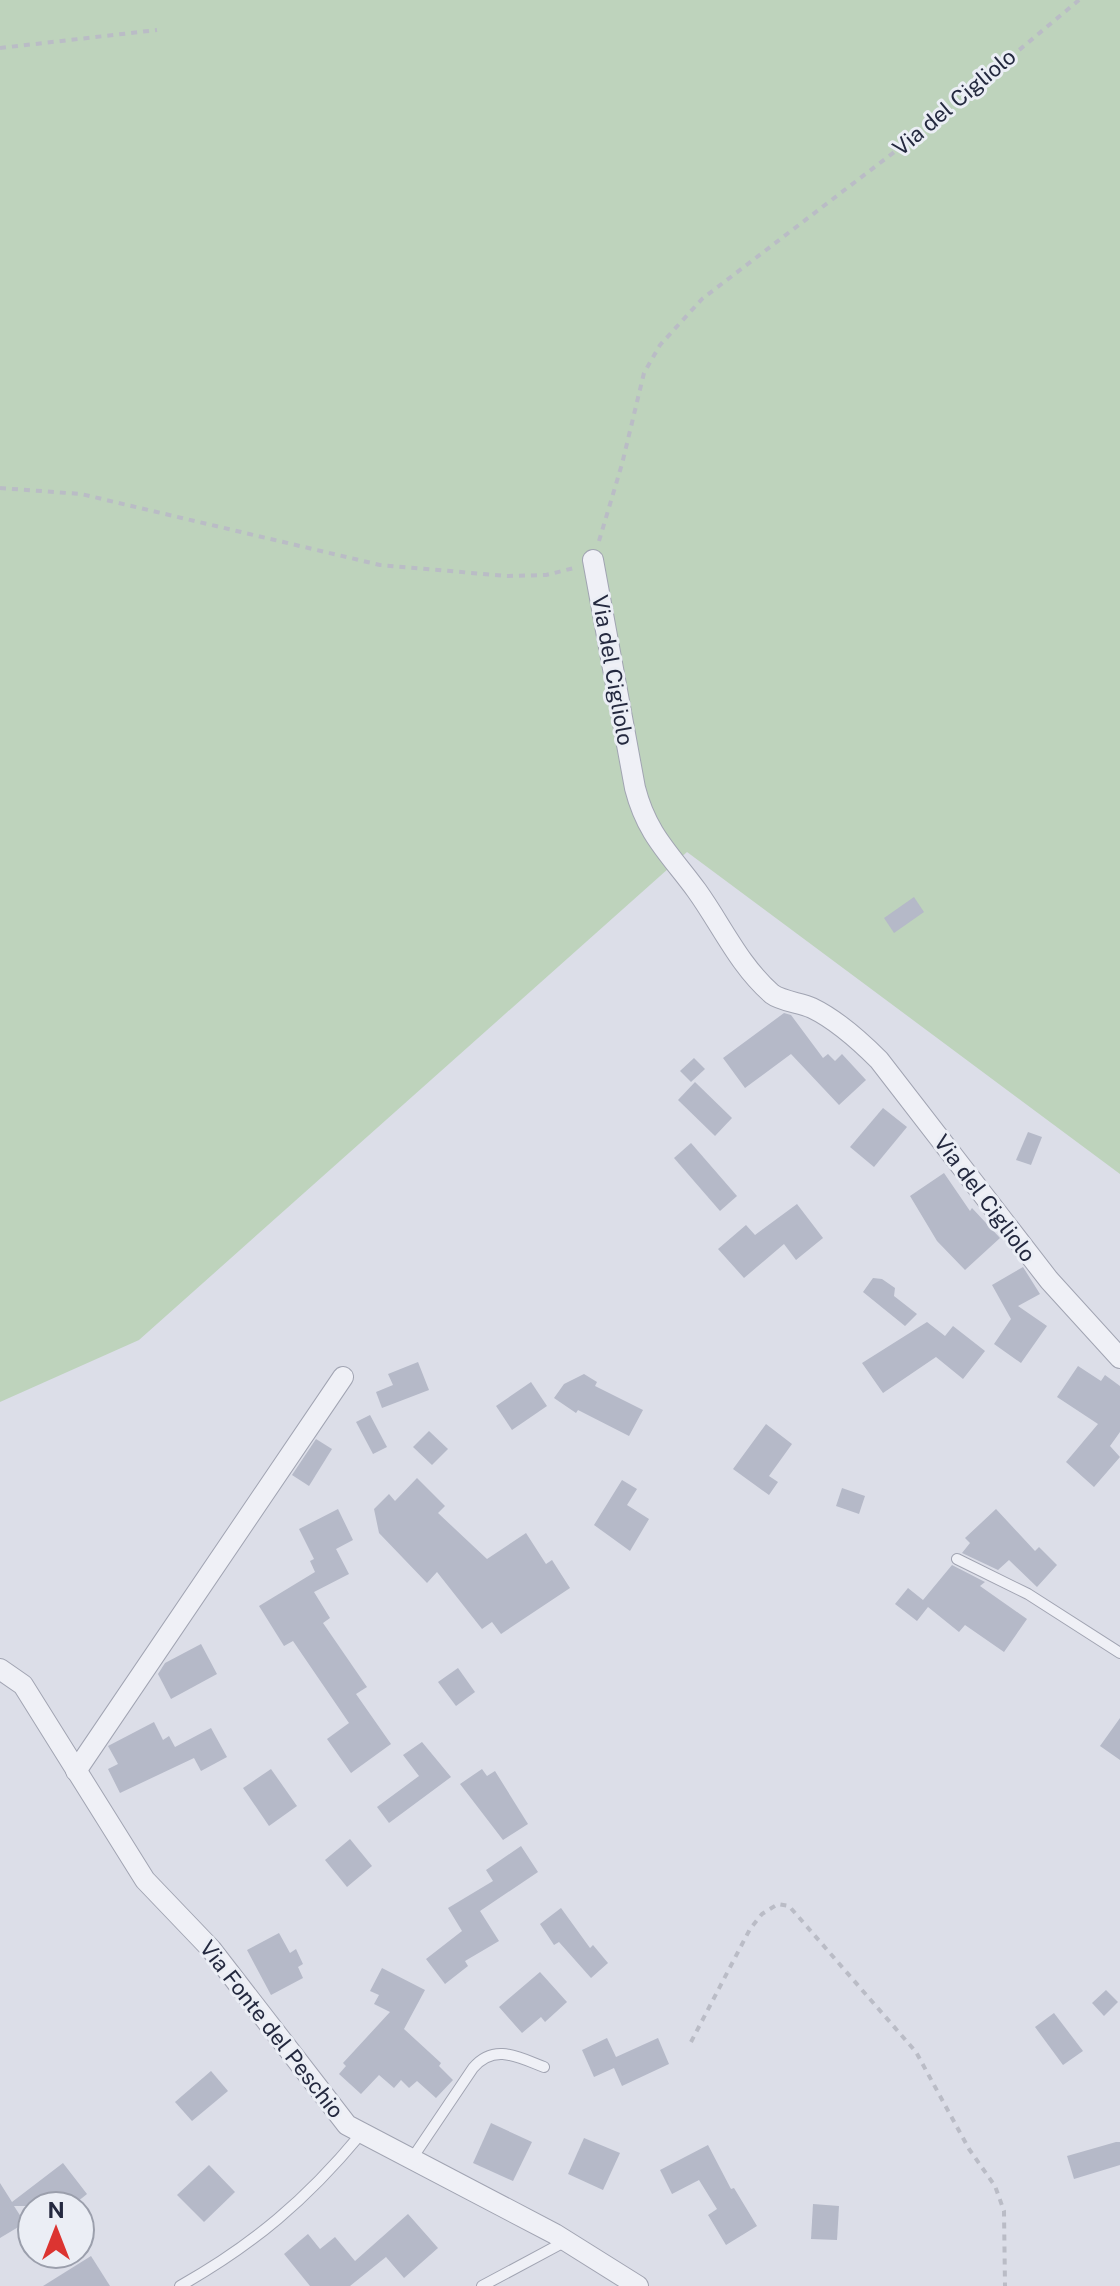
<svg xmlns="http://www.w3.org/2000/svg" width="1120" height="2286" font-family="'Public Sans',sans-serif">
<style>
.green{fill:#bed3bc}
.building{fill:#b5b9c8}
.lines{fill:none;stroke-linecap:round;stroke-linejoin:round}
.service-casing{stroke:#a1a4b2;stroke-width:12}
.minor-casing{stroke:#a1a4b2;stroke-width:22}
.path{stroke:#babcc6;stroke-width:4;stroke-dasharray:6 6;stroke-linecap:butt}
.service{stroke:#eff0f6;stroke-width:10}
.minor{stroke:#eff0f6;stroke-width:20}
.labels{text-anchor:middle;stroke-width:6;stroke-linejoin:round;paint-order:stroke}
.street-label{font-size:22px;fill:#24293f;stroke:#ebeef5}
</style>
<rect width="100%" height="100%" fill="#dcdee8"/>
<path class="green" d="M 0,0 L 1120,0 L 1120,1174 L 687,852 L 139,1340 L 0,1402 Z"/>
<g class="building">
<path d="M 914,897 L 924,912 L 894,933 L 884,918 Z"/>
<path d="M 784,1013 L 791,1015 L 823,1058 L 828,1054 L 835,1061 L 842,1054 L 866,1080 L 839,1105 L 791,1054 L 745,1088 L 723,1058 Z"/>
<path d="M 694,1058 L 705,1069 L 691,1082 L 680,1071 Z"/>
<path d="M 695,1082 L 732,1118 L 715,1136 L 678,1100 Z"/>
<path d="M 883,1108 L 907,1127 L 874,1167 L 850,1147 Z"/>
<path d="M 1028,1132 L 1042,1137 L 1031,1165 L 1016,1160 Z"/>
<path d="M 691,1143 L 737,1196 L 720,1211 L 674,1158 Z"/>
<path d="M 944,1173 L 970,1211 L 972,1208 L 1000,1238 L 965,1270 L 937,1241 L 910,1196 Z"/>
<path d="M 797,1204 L 823,1238 L 796,1260 L 784,1244 L 744,1278 L 718,1249 L 746,1225 L 755,1235 Z"/>
<path d="M 1023,1267 L 1040,1294 L 1018,1306 L 1047,1326 L 1021,1363 L 994,1344 L 1011,1319 L 992,1285 Z"/>
<path d="M 873,1278 L 882,1279 L 895,1288 L 894,1296 L 917,1314 L 905,1326 L 863,1292 Z"/>
<path d="M 927,1322 L 945,1336 L 953,1326 L 985,1351 L 963,1379 L 936,1357 L 883,1393 L 862,1363 Z"/>
<path d="M 418,1362 L 429,1390 L 382,1408 L 376,1392 L 393,1385 L 388,1374 Z"/>
<path d="M 1078,1366 L 1101,1381 L 1105,1375 L 1120,1386 L 1120,1432 L 1110,1446 L 1120,1457 L 1094,1487 L 1066,1462 L 1098,1424 L 1057,1397 Z"/>
<path d="M 584,1374 L 597,1382 L 595,1386 L 643,1410 L 629,1436 L 578,1410 L 576,1413 L 554,1398 L 564,1384 Z"/>
<path d="M 531,1382 L 547,1406 L 512,1430 L 496,1406 Z"/>
<path d="M 370,1415 L 387,1447 L 373,1454 L 356,1422 Z"/>
<path d="M 766,1424 L 792,1444 L 769,1476 L 778,1482 L 769,1495 L 733,1469 Z"/>
<path d="M 429,1431 L 448,1449 L 432,1465 L 413,1447 Z"/>
<path d="M 316,1439 L 332,1449 L 309,1486 L 292,1475 Z"/>
<path d="M 417,1478 L 445,1506 L 438,1513 L 487,1559 L 526,1533 L 546,1564 L 552,1560 L 570,1588 L 501,1634 L 492,1622 L 482,1629 L 437,1572 L 427,1583 L 379,1533 L 374,1509 L 389,1494 L 395,1501 Z"/>
<path d="M 622,1480 L 637,1489 L 627,1505 L 649,1519 L 630,1551 L 594,1525 Z"/>
<path d="M 842,1488 L 865,1496 L 859,1514 L 836,1506 Z"/>
<path d="M 338,1509 L 353,1540 L 336,1549 L 349,1574 L 314,1592 L 330,1618 L 323,1623 L 367,1687 L 356,1694 L 391,1744 L 351,1773 L 327,1739 L 349,1723 L 293,1641 L 284,1646 L 259,1606 L 315,1572 L 310,1561 L 314,1559 L 299,1529 Z"/>
<path d="M 996,1509 L 1035,1551 L 1039,1547 L 1057,1565 L 1037,1587 L 1009,1560 L 998,1570 L 962,1553 L 970,1543 L 965,1538 Z"/>
<path d="M 952,1565 L 985,1582 L 980,1586 L 1027,1619 L 1004,1652 L 965,1625 L 959,1632 L 928,1607 L 917,1621 L 895,1604 L 908,1588 L 923,1600 Z"/>
<path d="M 201,1644 L 217,1674 L 171,1699 L 158,1674 L 165,1663 Z"/>
<path d="M 458,1668 L 475,1692 L 456,1706 L 438,1682 Z"/>
<path d="M 1120,1718 L 1120,1760 L 1100,1746 Z"/>
<path d="M 154,1722 L 163,1740 L 169,1736 L 175,1747 L 211,1728 L 227,1757 L 201,1771 L 194,1758 L 120,1793 L 108,1769 L 118,1764 L 108,1746 Z"/>
<path d="M 422,1742 L 451,1777 L 389,1823 L 377,1807 L 419,1776 L 403,1755 Z"/>
<path d="M 271,1769 L 297,1806 L 269,1826 L 243,1788 Z"/>
<path d="M 482,1769 L 487,1776 L 495,1771 L 528,1824 L 503,1840 L 460,1784 Z"/>
<path d="M 350,1839 L 372,1866 L 347,1887 L 325,1860 Z"/>
<path d="M 521,1846 L 538,1872 L 480,1911 L 499,1941 L 465,1961 L 468,1966 L 445,1984 L 426,1959 L 462,1931 L 448,1908 L 493,1881 L 486,1870 Z"/>
<path d="M 561,1908 L 590,1948 L 593,1945 L 608,1963 L 591,1978 L 559,1942 L 554,1945 L 540,1924 Z"/>
<path d="M 279,1933 L 290,1953 L 296,1949 L 303,1964 L 298,1967 L 303,1978 L 271,1995 L 247,1950 Z"/>
<path d="M 382,1968 L 425,1990 L 404,2029 L 441,2063 L 439,2066 L 453,2080 L 436,2098 L 417,2081 L 409,2088 L 401,2080 L 394,2088 L 379,2075 L 361,2094 L 339,2074 L 346,2066 L 343,2063 L 390,2012 L 374,2004 L 379,1995 L 370,1991 Z"/>
<path d="M 540,1972 L 567,2002 L 545,2022 L 541,2017 L 522,2033 L 499,2007 Z"/>
<path d="M 1106,1990 L 1118,2002 L 1104,2016 L 1092,2003 Z"/>
<path d="M 1054,2013 L 1083,2051 L 1063,2065 L 1035,2027 Z"/>
<path d="M 607,2038 L 616,2057 L 658,2038 L 669,2064 L 622,2086 L 614,2068 L 594,2077 L 582,2050 Z"/>
<path d="M 211,2071 L 228,2091 L 192,2121 L 175,2102 Z"/>
<path d="M 491,2123 L 532,2142 L 513,2181 L 473,2163 Z"/>
<path d="M 584,2138 L 620,2153 L 603,2190 L 568,2174 Z"/>
<path d="M 1116,2142 L 1120,2142 L 1120,2165 L 1074,2179 L 1067,2156 Z"/>
<path d="M 708,2145 L 731,2189 L 734,2188 L 757,2226 L 726,2245 L 708,2215 L 717,2209 L 699,2180 L 672,2194 L 660,2170 Z"/>
<path d="M 63,2163 L 87,2194 L 72,2206 L 14,2206 L 25,2223 L 0,2238 L 0,2183 L 12,2202 Z"/>
<path d="M 209,2165 L 235,2192 L 204,2222 L 177,2195 Z"/>
<path d="M 813,2204 L 839,2206 L 837,2240 L 811,2239 Z"/>
<path d="M 408,2214 L 438,2248 L 404,2278 L 386,2257 L 350,2286 L 310,2286 L 284,2254 L 308,2234 L 320,2249 L 335,2237 L 355,2261 Z"/>
<path d="M 91,2256 L 110,2286 L 43,2286 Z"/>
</g>
<g class="lines">
<g class="service-casing">
<g id="service">
<path d="M 957,1559 L 1028,1594 L 1120,1653"/>
<path d="M 411,2160 L 473,2068 C 494,2043 518,2057 544,2067"/>
<path d="M 180,2286 C 253,2245 307,2199 360,2135"/>
<path d="M 482,2286 L 566,2241"/>
</g>
</g>
<g class="minor-casing">
<g id="minor">
<path d="M 593,560 L 635,788 C 647,835 670,854 697,891 C 722,926 739,965 772,994 C 781,1001 801,1003 812,1008 C 837,1020 859,1040 879,1060 L 1049,1280 L 1120,1358"/>
<path d="M 0,1669 L 23,1685 L 145,1880 L 211,1949 L 347,2125 L 555,2234 L 638,2286"/>
<path d="M 76,1771 L 343,1377"/>
</g>
</g>
<g class="path">
<path d="M 0,48 L 157,30"/>
<path d="M 0,488 L 81,494 L 380,565 L 507,576 L 546,575 L 574,568"/>
<path d="M 599,541 L 622,464 L 644,373 L 660,345 L 702,299 L 927,127 L 1079,0"/>
<path d="M 691,2042 L 750,1929 L 762,1914 L 778,1904 L 789,1906 L 916,2052 L 969,2149 L 995,2186 L 1004,2211 L 1005,2286"/>
</g>
<use href="#service" class="service"/>
<use href="#minor" class="minor"/>
</g>
<g class="labels">
<g class="street-label">
<text transform="translate(954 102) rotate(-40)" y="8">Via del Cigliolo</text>
<text transform="translate(613 670) rotate(80)" y="8">Via del Cigliolo</text>
<text transform="translate(985 1198) rotate(53)" y="8">Via del Cigliolo</text>
<text transform="translate(272 2029) rotate(52)" y="8">Via Fonte del Peschio</text>
</g>
</g>
<g transform="translate(56 2230)"><circle r="38" fill="#ebeef5" stroke="#9b9fac" stroke-width="2"/>
<path d="M0-6L14 30L0 20L-14 30Z" fill="#dc3431"/>
<text y="-12" font-size="22" font-weight="bold" text-anchor="middle" fill="#24293f">N</text>
</g>
</svg>
